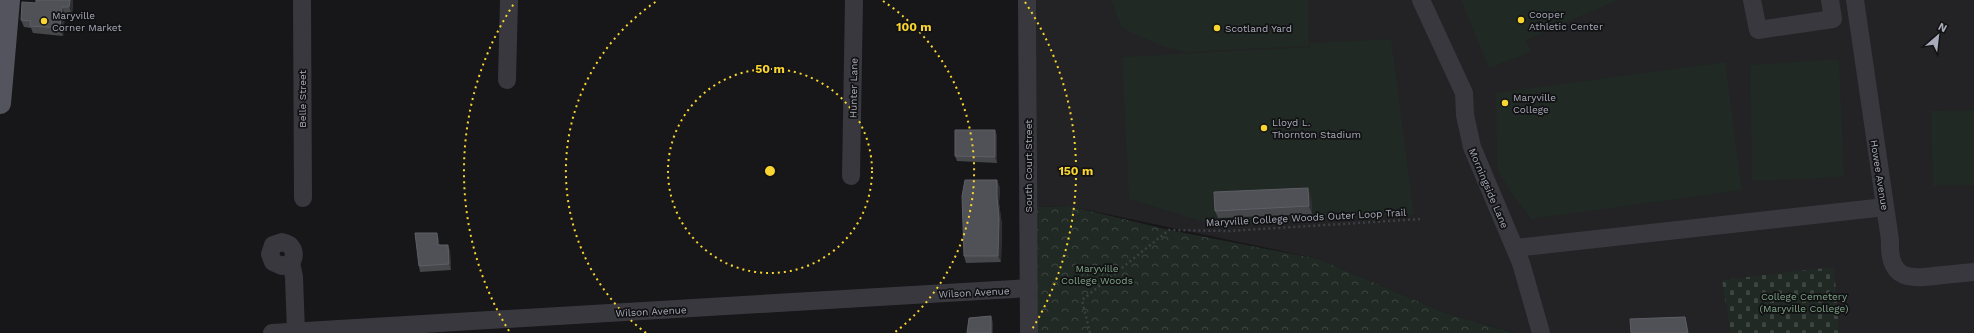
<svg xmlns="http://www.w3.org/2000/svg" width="1974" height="333" font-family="'Work Sans',sans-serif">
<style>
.built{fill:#232326}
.grass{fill:#202923}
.forest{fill:url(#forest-crowns)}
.cemetery{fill:url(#cemetery-stones)}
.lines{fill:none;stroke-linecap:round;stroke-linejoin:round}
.path{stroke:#3e3e45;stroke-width:2.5;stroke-dasharray:2 3;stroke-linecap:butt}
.minor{stroke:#38383e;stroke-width:18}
.major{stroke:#53545d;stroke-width:22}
.wall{fill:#45474b}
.shaded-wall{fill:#2e2f32}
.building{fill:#505157;stroke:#5e5f66}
.ring{fill:none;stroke:#f9d52f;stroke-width:2;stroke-dasharray:2 4}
.poi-dot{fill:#f9d52f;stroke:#121214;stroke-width:1.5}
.labels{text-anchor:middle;stroke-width:3.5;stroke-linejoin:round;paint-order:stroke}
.poi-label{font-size:10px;fill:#a8abb9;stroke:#121214;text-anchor:start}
.street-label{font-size:10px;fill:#a8abb9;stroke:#121214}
.park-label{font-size:10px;fill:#7fa587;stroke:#121214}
.centre{fill:#f9d52f;stroke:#121214;stroke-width:2}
.ring-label{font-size:12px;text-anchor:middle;font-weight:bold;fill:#f9d52f;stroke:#121214;stroke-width:3.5;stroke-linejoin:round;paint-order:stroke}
</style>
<defs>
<pattern id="forest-crowns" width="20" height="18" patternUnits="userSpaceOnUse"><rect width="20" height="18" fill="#202923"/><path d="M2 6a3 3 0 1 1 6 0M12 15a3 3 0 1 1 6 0" fill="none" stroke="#3e4541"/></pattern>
<pattern id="cemetery-stones" width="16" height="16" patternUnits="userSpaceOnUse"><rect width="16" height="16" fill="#202923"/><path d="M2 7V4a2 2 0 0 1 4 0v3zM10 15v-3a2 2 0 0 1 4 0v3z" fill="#3e4541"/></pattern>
</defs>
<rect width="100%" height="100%" fill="#171719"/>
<path class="built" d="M 1036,0 L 1974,0 L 1974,333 L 1515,333 L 1443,312 L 1319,259 L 1069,206 L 1037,207 Z"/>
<g class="grass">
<path d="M 1111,0 L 1308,0 L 1309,46 L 1186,52 L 1162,46 L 1128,31 L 1121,26 L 1118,19 Z"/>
<path d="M 1461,0 L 1618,0 L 1526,40 L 1531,52 L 1489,68 Z"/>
<path d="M 1391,39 L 1414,215 L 1218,226 L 1129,199 L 1122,57 L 1311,47 L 1311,43 Z"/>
<path d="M 1839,59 L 1844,177 L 1752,181 L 1750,65 Z"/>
<path d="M 1725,62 L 1742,190 L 1531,219 L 1512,194 L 1497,169 L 1496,93 Z"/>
<path d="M 1974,110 L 1974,185 L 1933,186 L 1931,111 Z"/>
</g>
<path class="forest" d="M 1069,206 L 1169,230 L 1319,259 L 1443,312 L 1514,333 L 1038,333 L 1037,207 Z"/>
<path class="cemetery" d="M 1834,267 L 1839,333 L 1731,333 L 1722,280 Z"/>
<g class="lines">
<path class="path" d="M 1090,333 L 1082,300 L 1169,230 L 1229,231 L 1422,219"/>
<g class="minor">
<path d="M 302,0 L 303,198"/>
<path d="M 1027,0 L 1029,333"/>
<path d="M 1421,0 L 1464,93 L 1465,115 L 1472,147 L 1521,263 L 1541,333"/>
<path d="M 1752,0 L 1758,30 L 1833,19 L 1830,0"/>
<path d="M 1855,0 L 1890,240 C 1888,282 1911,279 1943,275 C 1953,274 1964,273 1974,272"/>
<path d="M 507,80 L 509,0"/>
<path d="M 851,176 L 854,0"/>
<path d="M 1515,248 L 1885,207"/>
<path d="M 291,263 L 282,266 L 273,262 L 270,254 L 273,245 L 282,242 C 293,244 297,253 291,263 L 294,277 L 296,332"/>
<path d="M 272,333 L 1029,288"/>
</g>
<path class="major" d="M 0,103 L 9,0"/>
</g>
<g class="wall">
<path d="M 73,0 L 72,15 L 65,14 L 63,36 L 33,33 L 31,28 L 24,27 L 21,20 L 36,3 Z"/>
<path d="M 997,135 L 997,163 L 957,161 L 955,156 Z"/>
<path d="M 1000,187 L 999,203 L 1002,225 L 1001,262 L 966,263 L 964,256 Z"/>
<path d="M 1311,196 L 1312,214 L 1218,218 L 1215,211 Z"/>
<path d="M 439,239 L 439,245 L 450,250 L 451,270 L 420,272 L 419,266 Z"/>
</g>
<g class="shaded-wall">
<path d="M 70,0 L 73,0 L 72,15 L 69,7 Z"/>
<path d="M 62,7 L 65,14 L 63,36 L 60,28 Z"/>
<path d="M 995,130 L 997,135 L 997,163 L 995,157 Z"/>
<path d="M 997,180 L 1000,187 L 999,203 L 1002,225 L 1001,262 L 998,256 L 997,196 Z"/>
<path d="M 1308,188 L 1311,196 L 1312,214 L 1309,206 Z"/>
<path d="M 437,233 L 439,239 L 440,251 L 438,245 Z"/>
<path d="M 448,245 L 450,250 L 451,270 L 449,264 Z"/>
<path d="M 991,316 L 993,322 L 993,333 L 991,333 Z"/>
</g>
<g class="building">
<path d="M 36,0 L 70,0 L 69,7 L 62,7 L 60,28 L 30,26 L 31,21 L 21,20 L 22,2 L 36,3 Z"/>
<path d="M 955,130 L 995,130 L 995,157 L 955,156 Z"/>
<path d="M 965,180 L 997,180 L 997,196 L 999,219 L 998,256 L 964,256 L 962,196 Z"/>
<path d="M 1308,188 L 1309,206 L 1215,211 L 1214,192 Z"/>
<path d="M 415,233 L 437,233 L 438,245 L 448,245 L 449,264 L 419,266 Z"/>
<path d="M 991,316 L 991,333 L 967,333 L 969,318 Z"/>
<path d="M 1685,317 L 1688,333 L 1631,333 L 1630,319 Z"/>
</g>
<g class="ring">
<circle cx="770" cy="171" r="102"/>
<path d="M646 333A204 204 0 0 1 657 1M883 1A204 204 0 0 1 894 333"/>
<path d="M509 331A306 306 0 0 1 515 2M1025 2A306 306 0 0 1 1031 331"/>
</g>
<g class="poi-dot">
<circle cx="1521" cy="20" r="4"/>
<circle cx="44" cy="21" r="4"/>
<circle cx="1217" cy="28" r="4"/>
<circle cx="1505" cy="103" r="4"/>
<circle cx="1264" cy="128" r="4"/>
</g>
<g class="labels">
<g class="poi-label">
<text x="1529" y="18">Cooper<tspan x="1529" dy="12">Athletic Center</tspan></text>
<text x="52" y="19">Maryville<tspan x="52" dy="12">Corner Market</tspan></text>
<text x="1225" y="32">Scotland Yard</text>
<text x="1513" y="101">Maryville<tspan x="1513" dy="12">College</tspan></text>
<text x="1272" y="126">Lloyd L.<tspan x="1272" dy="12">Thornton Stadium</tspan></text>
</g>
<g class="street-label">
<text transform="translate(853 88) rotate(-89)" y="4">Hunter Lane</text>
<text transform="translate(302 99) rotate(-90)" y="4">Belle Street</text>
<text transform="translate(1028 166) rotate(-90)" y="4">South Court Street</text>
<text transform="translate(1880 175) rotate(81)" y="4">Howee Avenue</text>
<text transform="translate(1489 188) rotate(67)" y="4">Morningside Lane</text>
<text transform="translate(1306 217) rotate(-3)" y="4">Maryville College Woods Outer Loop Trail</text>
<text transform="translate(974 292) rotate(-3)" y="4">Wilson Avenue</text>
<text transform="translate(651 311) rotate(-3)" y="4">Wilson Avenue</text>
</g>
<g class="park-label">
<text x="1097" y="272">Maryville<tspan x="1097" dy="12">College Woods</tspan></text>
<text x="1804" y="300">College Cemetery<tspan x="1804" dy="12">(Maryville College)</tspan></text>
</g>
</g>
<circle cx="770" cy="171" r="6" class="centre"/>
<g class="ring-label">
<text x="914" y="31">100 m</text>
<text x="770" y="73">50 m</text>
<text x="1076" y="175">150 m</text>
</g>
<g transform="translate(1938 36) rotate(28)" stroke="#121214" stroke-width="3" paint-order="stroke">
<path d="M0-3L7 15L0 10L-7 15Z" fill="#a8abb9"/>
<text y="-6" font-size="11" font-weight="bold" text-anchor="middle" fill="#a8abb9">N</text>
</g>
</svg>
